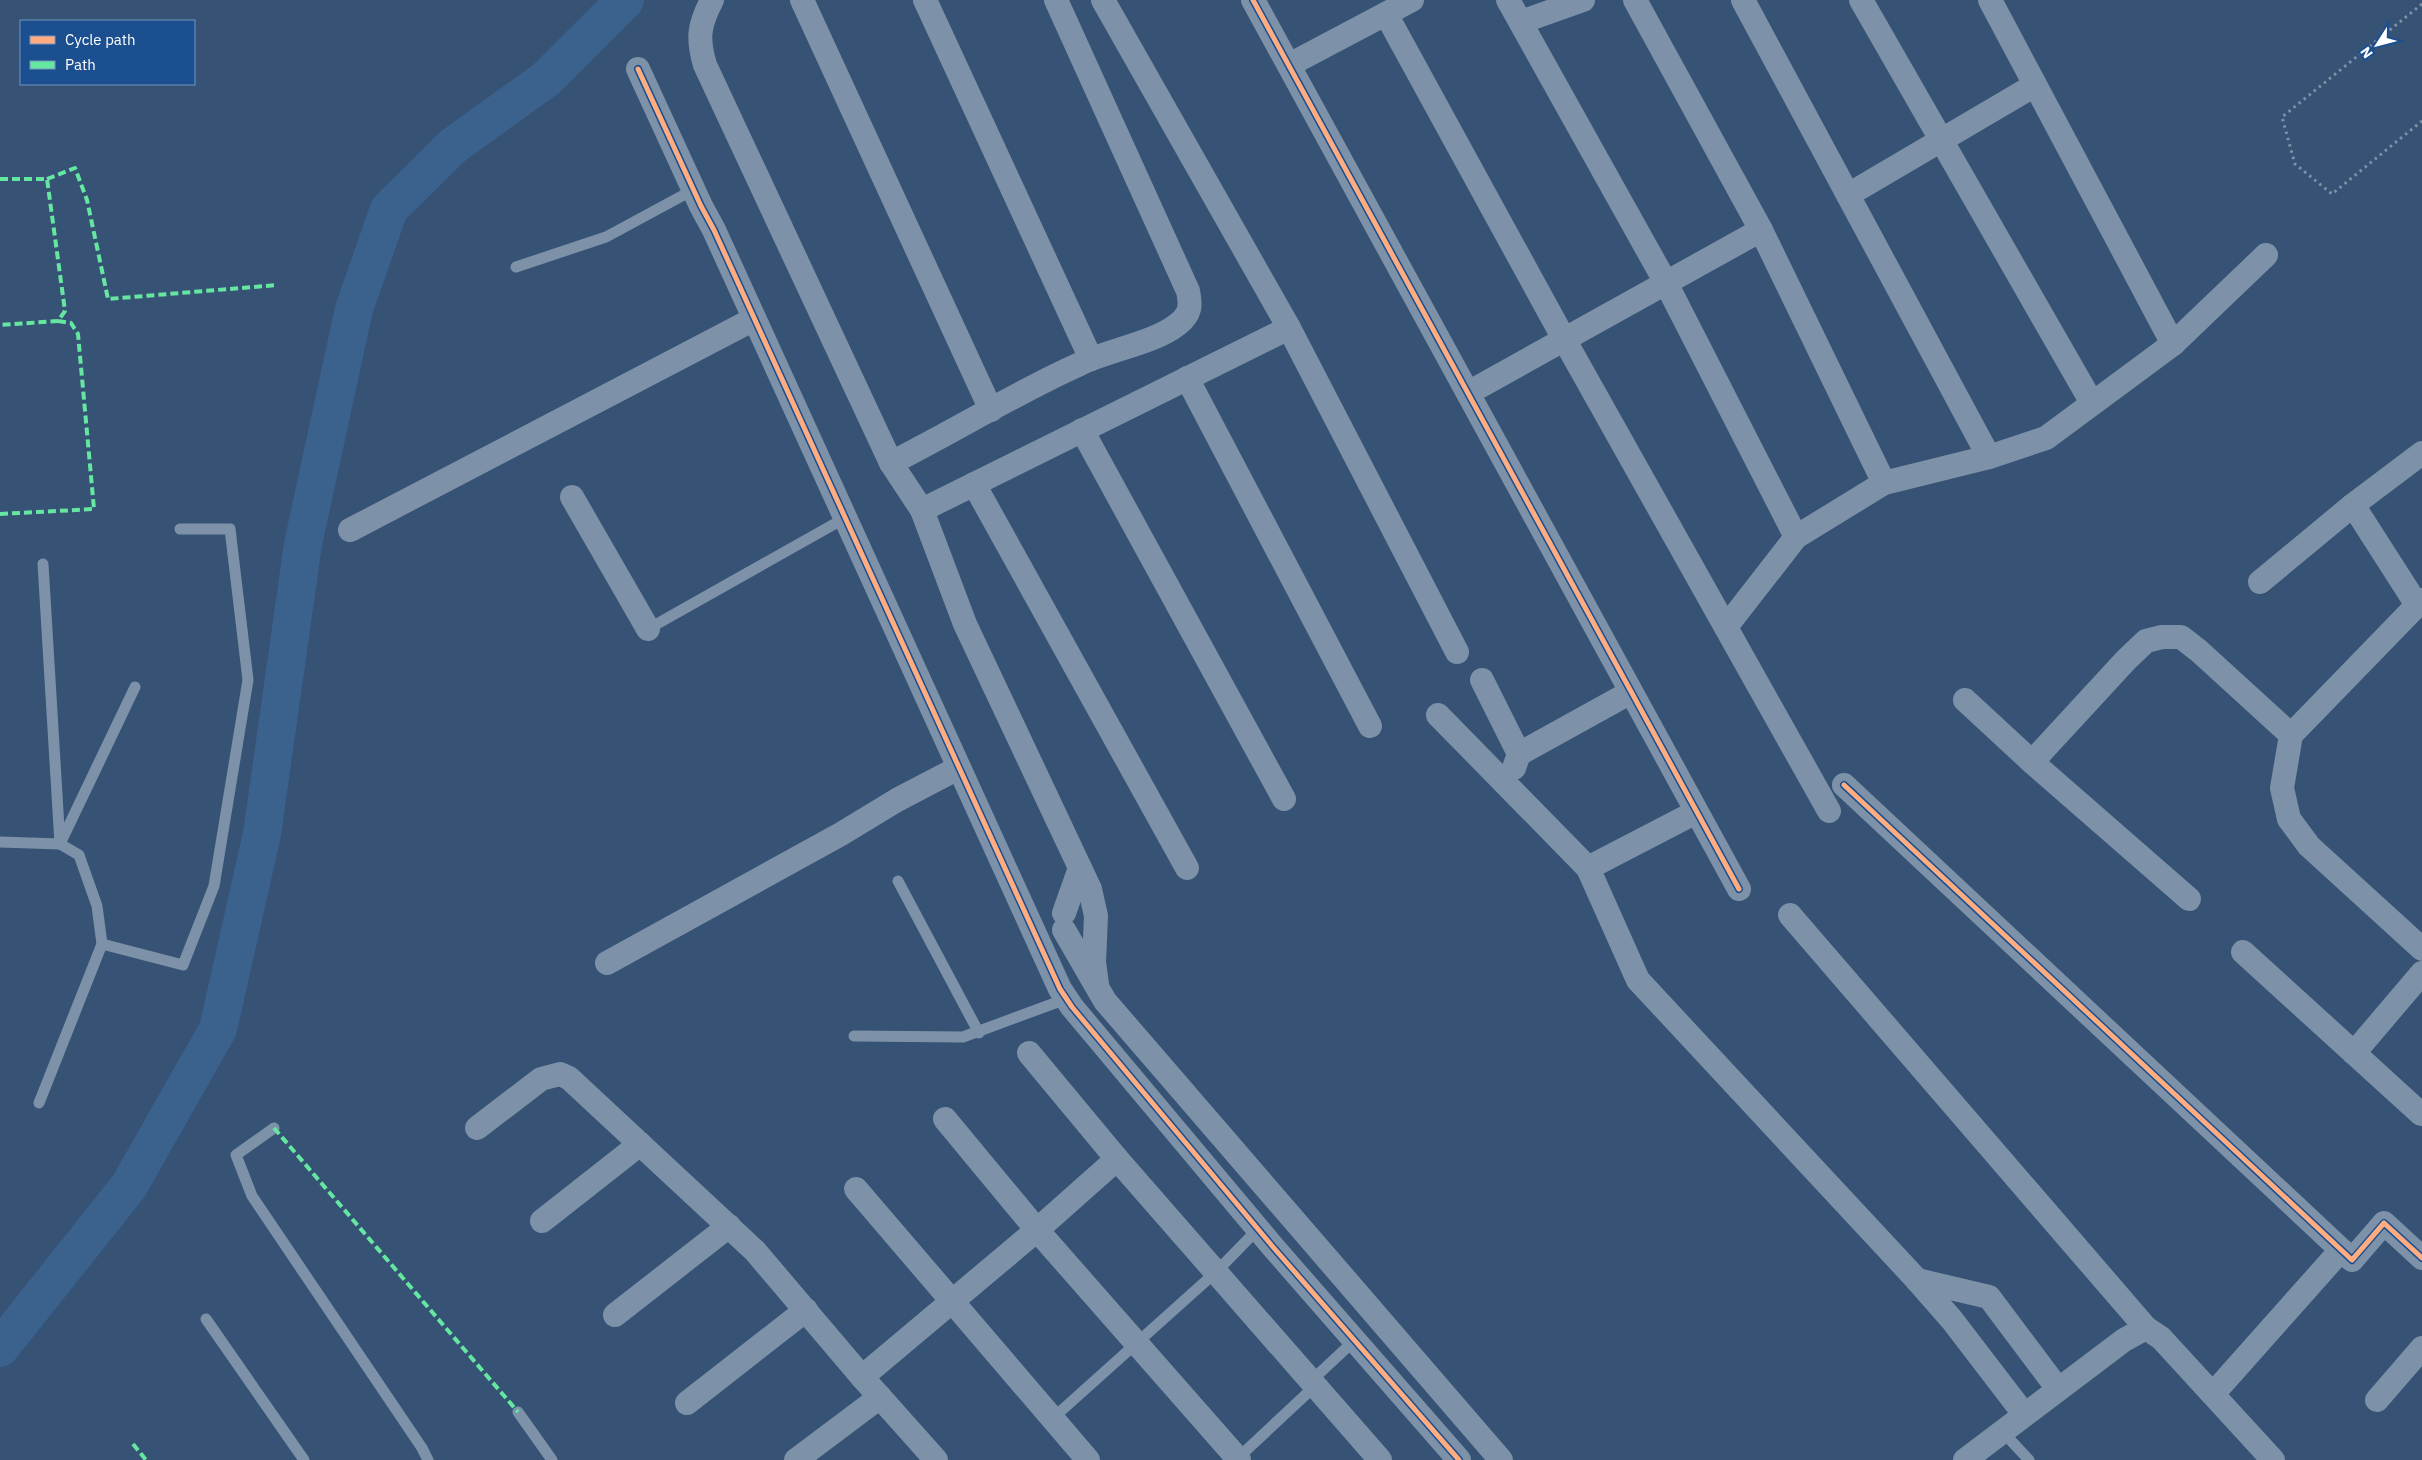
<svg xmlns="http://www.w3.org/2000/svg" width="2422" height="1460" font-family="'IBM Plex Sans',sans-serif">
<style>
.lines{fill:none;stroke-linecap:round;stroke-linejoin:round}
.river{stroke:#3b618d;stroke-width:38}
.path{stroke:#7d92a8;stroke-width:3;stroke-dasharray:2.5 4;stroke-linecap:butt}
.lane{stroke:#7d92a8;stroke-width:11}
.street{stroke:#7d92a8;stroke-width:24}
.quiet{stroke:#66e7a1;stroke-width:4;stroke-dasharray:8 4;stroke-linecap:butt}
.cycleway-casing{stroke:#1b4f8f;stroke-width:8}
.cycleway{stroke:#ffac80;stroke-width:5}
</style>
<rect width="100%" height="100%" fill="#365274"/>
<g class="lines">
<path class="river" d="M 0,1348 L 129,1186 L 218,1029 L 262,834 L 303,544 L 354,309 L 389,209 L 453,146 L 546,79 L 625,0"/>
<path class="path" d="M 2422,4 L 2282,117 L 2295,164 L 2332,194 L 2422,121"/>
<g class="lane">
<path d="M 516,267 L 606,237 L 693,190"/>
<path d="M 648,629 L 845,518"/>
<path d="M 0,842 L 60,844 L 43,564"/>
<path d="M 898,881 L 979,1033"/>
<path d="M 102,944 L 183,965 L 214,886 L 248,680 L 230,529 L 180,529"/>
<path d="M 854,1036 L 963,1037 L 1066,999"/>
<path d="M 39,1103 L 102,944 L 97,906 L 79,855 L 60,844 L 135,687"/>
<path d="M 274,1128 L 236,1155 L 252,1196 L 422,1448 L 428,1460"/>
<path d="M 206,1319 L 304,1460"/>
<path d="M 1311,1381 L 1355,1340"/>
<path d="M 518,1412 L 552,1460"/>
<path d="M 1052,1419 L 1216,1272 L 1258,1229"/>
<path d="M 2002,1431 L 2029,1460"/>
<path d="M 1238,1458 L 1315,1386"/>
</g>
<g class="street">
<path d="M 712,0 C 699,25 697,38 705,65 L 891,463 L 922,510 L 965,624 L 1090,889 L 1096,916 L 1094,962 L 1097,984"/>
<path d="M 802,0 L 991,410"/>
<path d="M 925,0 L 1091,359"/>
<path d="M 1103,0 L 1289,328 L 1457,652"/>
<path d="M 1253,0 L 1739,889"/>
<path d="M 1508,0 L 1666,283 L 1796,537"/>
<path d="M 1743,0 L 1989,457"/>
<path d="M 1861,0 L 2092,403"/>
<path d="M 1990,0 L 2173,344"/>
<path d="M 1386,14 L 1564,339 L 1829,811"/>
<path d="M 1521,22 L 1583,0"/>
<path d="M 1289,65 L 1412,0"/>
<path d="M 638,69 L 701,206 L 714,230 L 1060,989 L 1072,1007 L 1273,1247 L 1459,1460"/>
<path d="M 1848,195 L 2035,85"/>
<path d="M 1761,230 L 1884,483"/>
<path d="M 1187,378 L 1370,726"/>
<path d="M 1468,393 L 1761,230 L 1635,0"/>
<path d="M 1082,430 L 1284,799"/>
<path d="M 891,463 C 955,431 1015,393 1080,364 C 1108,350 1155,343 1178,324 C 1191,314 1191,305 1188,291 L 1056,0"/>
<path d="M 974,484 L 1187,868"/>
<path d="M 572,497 L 648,629"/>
<path d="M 2353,505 L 2417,605"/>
<path d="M 922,510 L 1289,328"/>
<path d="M 350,530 L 754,319"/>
<path d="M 2260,582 L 2353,505 L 2422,453"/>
<path d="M 2422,600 L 2291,735 L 2282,788 L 2289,819 L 2309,846 L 2422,949"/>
<path d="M 1726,627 L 1796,537 L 1884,483 L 1989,457 L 2046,438 L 2173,344 L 2266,255"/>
<path d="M 1482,680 L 1519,754 L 1514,768"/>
<path d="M 1965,700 L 2032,762 L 2189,899"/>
<path d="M 1438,715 L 1588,868 L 1638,980 L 1917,1280"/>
<path d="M 1519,754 L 1631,692"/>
<path d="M 2032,762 L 2126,660 L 2146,641 L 2162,637 L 2181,637 L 2199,651 L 2291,735"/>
<path d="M 1844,785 L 2352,1260 L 2384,1223 L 2422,1258"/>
<path d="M 1588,868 L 1696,812"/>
<path d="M 1064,913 L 1080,868"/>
<path d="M 1790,915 L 2146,1328 L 2161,1338 L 2273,1460"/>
<path d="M 1064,930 L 1105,1001 L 1501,1460"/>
<path d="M 2243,952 L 2421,1114"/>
<path d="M 607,963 L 841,834 L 897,800 L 958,768"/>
<path d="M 1029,1053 L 1117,1159 L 1380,1460"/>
<path d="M 2354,1053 L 2422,973"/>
<path d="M 945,1119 L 1037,1230 L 1239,1460"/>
<path d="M 477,1128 L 541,1079 L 560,1074 L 569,1078 L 755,1251 L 862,1377 L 936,1460"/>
<path d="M 856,1189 L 1088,1460"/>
<path d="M 542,1221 L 640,1144"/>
<path d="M 615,1315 L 729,1226"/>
<path d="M 862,1377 L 1037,1230 L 1117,1159"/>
<path d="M 2213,1394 L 2341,1250"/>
<path d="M 2377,1400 L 2422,1348"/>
<path d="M 687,1403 L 806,1310"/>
<path d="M 2024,1414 L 1952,1320 L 1917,1280 L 1989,1297 L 2058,1389"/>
<path d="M 796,1460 L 880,1397"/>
<path d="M 1965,1460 L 2124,1340 L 2146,1328"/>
</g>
<g class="quiet">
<path d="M 0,179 L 47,179 L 65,311 L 58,321 L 0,325"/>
<path d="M 47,179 L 75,168 L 87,200 L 108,299 L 277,285"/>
<path d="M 0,514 L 94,509 L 78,334 L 71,323 L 58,321"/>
<path d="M 274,1128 L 518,1412"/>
<path d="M 133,1444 L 146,1460"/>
</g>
<g class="cycleway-casing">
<g id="cycleway">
<path d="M 1253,0 L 1739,889"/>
<path d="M 638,69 L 701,206 L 714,230 L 1060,989 L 1072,1007 L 1273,1247 L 1459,1460"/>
<path d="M 1844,785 L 2352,1260 L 2384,1223 L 2422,1258"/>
</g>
</g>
<use href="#cycleway" class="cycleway"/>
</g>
<rect x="20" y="20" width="175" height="65" fill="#1b4f8f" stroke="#7695bc"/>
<rect x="30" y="36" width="25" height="8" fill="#ffac80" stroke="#7695bc"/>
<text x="65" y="45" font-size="15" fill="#ffffff">Cycle path</text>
<rect x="30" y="61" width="25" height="8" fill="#66e7a1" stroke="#7695bc"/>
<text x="65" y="70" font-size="15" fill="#ffffff">Path</text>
<g transform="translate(2377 45) rotate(234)" stroke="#1b4f8f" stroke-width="4" paint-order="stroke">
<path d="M0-4L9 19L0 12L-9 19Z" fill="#ffffff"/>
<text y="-8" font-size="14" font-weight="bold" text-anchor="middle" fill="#ffffff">N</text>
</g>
</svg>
